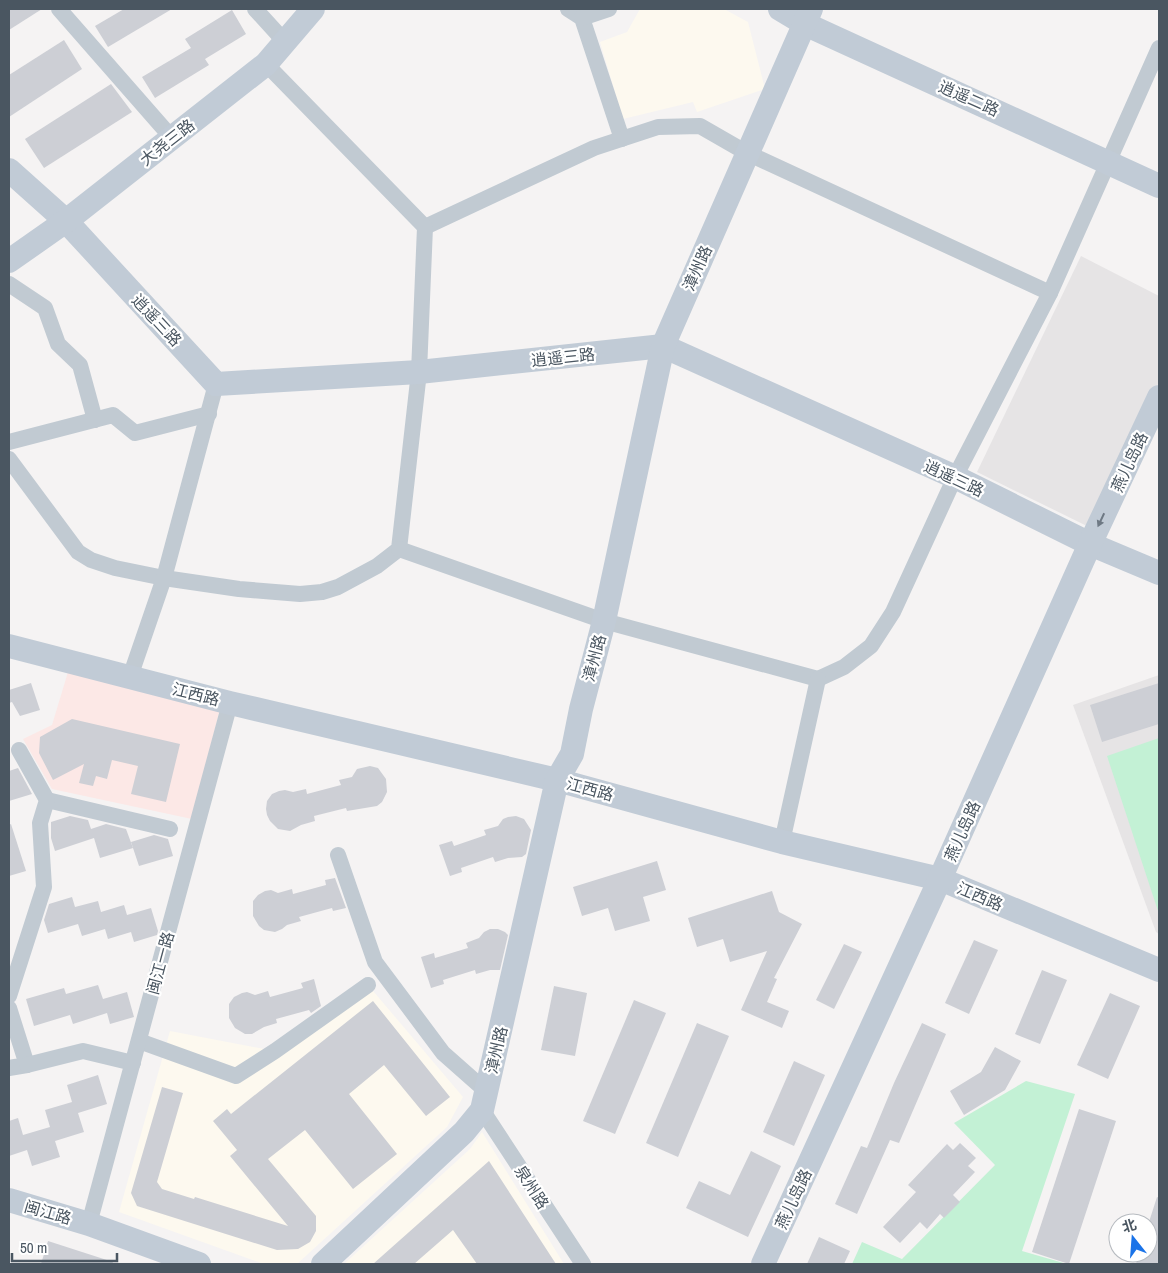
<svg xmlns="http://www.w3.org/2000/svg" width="1168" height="1273" font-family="'Archivo Narrow','Noto Sans SC',sans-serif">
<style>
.commercial{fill:#fdf9ef}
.education{fill:#e6e4e5}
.medical{fill:#fce8e6}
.green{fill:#c3f1d5}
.building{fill:#cdcfd5}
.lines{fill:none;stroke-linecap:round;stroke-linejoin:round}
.street{stroke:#c1cad2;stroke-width:16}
.secondary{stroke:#c1cbd6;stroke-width:24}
.oneway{fill:#6e7984}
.labels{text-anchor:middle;stroke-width:4.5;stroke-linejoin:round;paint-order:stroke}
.street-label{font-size:16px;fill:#4a5661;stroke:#fff}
</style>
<rect width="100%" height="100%" fill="#f5f3f3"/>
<g class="commercial">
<path d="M 640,9 L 724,9 L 748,22 L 765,89 L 697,112 L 693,102 L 623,119 L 600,42 L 627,32 Z"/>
<path d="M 368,985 L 463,1097 L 447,1127 L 297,1264 L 264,1264 L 119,1212 L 170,1031 L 275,1051 Z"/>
<path d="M 482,1132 L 564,1264 L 344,1264 L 470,1149 Z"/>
</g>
<g class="education">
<path d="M 1081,256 L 1159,296 L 1159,382 L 1093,529 L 977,472 Z"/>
<path d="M 1159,675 L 1159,934 L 1156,932 L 1073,705 Z"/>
</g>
<path class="medical" d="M 68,672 L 220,709 L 192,819 L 52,789 L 23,739 L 52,725 Z"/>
<g class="green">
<path d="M 1159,738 L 1159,914 L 1107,756 Z"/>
<path d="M 1026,1081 L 1075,1094 L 1022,1251 L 1067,1264 L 852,1264 L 862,1242 L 902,1259 L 995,1165 L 954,1123 Z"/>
</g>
<g class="building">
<path d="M 9,9 L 42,9 L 9,30 Z"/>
<path d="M 124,9 L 172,9 L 108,47 L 95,26 Z"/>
<path d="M 232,10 L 246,34 L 205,59 L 209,65 L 155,98 L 142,77 L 191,48 L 185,39 Z"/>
<path d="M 64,40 L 82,69 L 9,117 L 9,75 Z"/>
<path d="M 111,84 L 132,112 L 44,168 L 25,139 Z"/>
<path d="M 31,683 L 40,710 L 20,716 L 12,702 L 9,703 L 9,690 Z"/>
<path d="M 1159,683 L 1159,724 L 1102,742 L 1090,705 Z"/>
<path d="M 72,719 L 180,744 L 166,802 L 131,794 L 138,766 L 112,760 L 107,779 L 96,776 L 93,786 L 79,783 L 84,764 L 53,780 L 39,753 L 40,737 Z"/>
<path d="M 370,766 L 378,768 L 386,779 L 387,792 L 382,802 L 377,806 L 347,811 L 346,808 L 314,816 L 315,821 L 301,825 L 290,831 L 278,829 L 270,821 L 267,815 L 266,809 L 267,801 L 272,794 L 279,791 L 285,790 L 293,792 L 306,789 L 307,794 L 341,785 L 339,780 L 352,777 L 357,769 Z"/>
<path d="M 18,768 L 32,794 L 9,801 L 9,771 Z"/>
<path d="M 70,816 L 88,820 L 91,829 L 106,824 L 126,829 L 133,848 L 100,858 L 94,838 L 55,851 L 51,838 L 51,822 Z"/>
<path d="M 516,816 L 524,819 L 531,830 L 526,854 L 522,857 L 508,858 L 495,862 L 493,857 L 461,868 L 462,872 L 450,876 L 439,845 L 452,841 L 454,846 L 486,835 L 484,830 L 498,826 L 503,819 L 508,817 Z"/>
<path d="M 11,824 L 26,871 L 9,876 L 9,825 Z"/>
<path d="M 154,835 L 168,839 L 173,856 L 139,866 L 131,842 Z"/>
<path d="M 657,861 L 666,890 L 643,897 L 650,921 L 615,931 L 608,908 L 582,916 L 573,887 Z"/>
<path d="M 335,878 L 346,908 L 333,911 L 332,908 L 299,917 L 301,921 L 287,925 L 282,929 L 275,932 L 264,930 L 259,926 L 253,916 L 253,901 L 258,895 L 265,891 L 271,890 L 278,893 L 292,889 L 293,894 L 326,885 L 325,880 Z"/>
<path d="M 772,891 L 779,912 L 802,924 L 774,978 L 777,979 L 767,1002 L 789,1011 L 782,1028 L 741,1010 L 767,951 L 730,962 L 723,939 L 697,947 L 688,918 Z"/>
<path d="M 72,897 L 75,907 L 98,901 L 101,912 L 124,905 L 127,915 L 151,908 L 158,931 L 157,935 L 134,942 L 131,932 L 108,939 L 105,929 L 82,936 L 78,924 L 48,933 L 44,920 L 49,904 Z"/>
<path d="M 490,929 L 498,929 L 505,932 L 508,935 L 500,970 L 490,970 L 476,974 L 475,970 L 443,980 L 444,984 L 431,988 L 421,957 L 434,953 L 435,958 L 468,948 L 466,943 L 479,938 L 484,932 Z"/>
<path d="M 974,940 L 998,950 L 969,1014 L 945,1003 Z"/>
<path d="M 844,944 L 862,952 L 834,1009 L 816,1000 Z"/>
<path d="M 1042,970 L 1067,980 L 1040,1044 L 1015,1034 Z"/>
<path d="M 314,979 L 321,1006 L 311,1013 L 309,1010 L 276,1019 L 277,1023 L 264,1027 L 252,1034 L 245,1034 L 235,1028 L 229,1018 L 229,1004 L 234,997 L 242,993 L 247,992 L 255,995 L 268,991 L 270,997 L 303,988 L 301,983 Z"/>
<path d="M 98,985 L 103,999 L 127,992 L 134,1017 L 110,1024 L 107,1013 L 73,1024 L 70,1015 L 34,1026 L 26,999 L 64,988 L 66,994 Z"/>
<path d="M 554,986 L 587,993 L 575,1056 L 541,1050 Z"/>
<path d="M 1110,993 L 1140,1006 L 1108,1079 L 1077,1065 Z"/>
<path d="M 634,1000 L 666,1013 L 615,1134 L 583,1121 Z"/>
<path d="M 373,1001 L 450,1097 L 426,1116 L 384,1065 L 349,1094 L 397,1154 L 353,1189 L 305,1130 L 268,1159 L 316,1216 L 316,1231 L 310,1242 L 298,1249 L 277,1250 L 137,1206 L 131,1193 L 162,1087 L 183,1093 L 157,1182 L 162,1189 L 194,1199 L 195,1197 L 288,1226 L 230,1156 L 237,1150 L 213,1121 L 227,1109 L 231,1114 Z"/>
<path d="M 697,1023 L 729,1036 L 678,1157 L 646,1143 Z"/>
<path d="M 922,1023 L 946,1034 L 899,1143 L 890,1140 L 857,1214 L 835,1204 L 861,1146 L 867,1148 L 894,1083 Z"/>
<path d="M 995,1047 L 1021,1061 L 1005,1090 L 964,1115 L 950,1091 L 981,1072 Z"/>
<path d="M 794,1061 L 825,1075 L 794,1146 L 763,1132 Z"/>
<path d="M 98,1075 L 107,1104 L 78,1113 L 84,1132 L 55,1141 L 60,1157 L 32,1166 L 27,1150 L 9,1156 L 9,1121 L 18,1118 L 23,1135 L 50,1127 L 45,1110 L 72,1102 L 67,1085 Z"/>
<path d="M 1079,1109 L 1116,1121 L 1069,1264 L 1032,1252 Z"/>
<path d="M 960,1143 L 976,1158 L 968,1166 L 975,1172 L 953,1195 L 960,1202 L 944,1218 L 940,1214 L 927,1229 L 920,1222 L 900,1243 L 883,1227 L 916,1192 L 908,1185 L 947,1144 L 953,1150 Z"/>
<path d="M 751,1151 L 781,1166 L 748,1237 L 686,1208 L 699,1181 L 730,1195 Z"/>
<path d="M 489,1161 L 556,1264 L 477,1264 L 453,1230 L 414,1264 L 373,1264 Z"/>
<path d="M 1157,1197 L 1159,1198 L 1159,1264 L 1136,1264 L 1139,1253 L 1148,1253 L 1148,1225 Z"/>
<path d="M 819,1237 L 850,1251 L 844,1264 L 807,1264 Z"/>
<path d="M 48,1241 L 113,1262 L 112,1264 L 41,1264 Z"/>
</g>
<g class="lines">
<g class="street">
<path d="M 59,9 L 172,138"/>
<path d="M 255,9 L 286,43"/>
<path d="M 568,9 L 582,18 L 622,139"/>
<path d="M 582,18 L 609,9"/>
<path d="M 425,227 L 594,148 L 658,127 L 700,126 L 747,153 L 1050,293"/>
<path d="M 9,284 L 45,308 L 58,344 L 80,365 L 95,420"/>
<path d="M 9,442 L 113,415 L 135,433 L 209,414"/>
<path d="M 9,459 L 78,552 L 91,560 L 115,568 L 164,578 L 239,589 L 300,594 L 322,592 L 338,587 L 377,566 L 399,549 L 419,372 L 425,227 L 266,64"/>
<path d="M 399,549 L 604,621 L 818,679 L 844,667 L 871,646 L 893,612 L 955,477 L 1050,293 L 1159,48"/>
<path d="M 130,677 L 164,578 L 216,384"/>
<path d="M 47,800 L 170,829"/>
<path d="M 782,842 L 818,679"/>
<path d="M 338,855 L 375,962 L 443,1053 L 486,1091"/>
<path d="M 9,996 L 44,887 L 40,823 L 47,800 L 19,750"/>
<path d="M 9,1008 L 27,1065 L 9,1068"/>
<path d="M 139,1041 L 236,1076 L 275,1051 L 368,985"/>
<path d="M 27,1065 L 83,1051 L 133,1063"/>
<path d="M 482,1110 L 583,1264"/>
<path d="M 89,1224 L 230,703"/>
</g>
<g class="secondary">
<path d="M 780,9 L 805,24 L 1159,186"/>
<path d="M 9,170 L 66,221 L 216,384 L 419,372 L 663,346 L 955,477 L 1090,544 L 1159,573"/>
<path d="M 9,261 L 66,221 L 266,64 L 313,9"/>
<path d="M 9,646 L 230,703 L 557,780 L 782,842 L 940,879 L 1159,970"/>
<path d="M 9,1200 L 89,1224 L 199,1264"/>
<path d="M 323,1264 L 464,1132 L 482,1110 L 557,780 L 572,754 L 581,709 L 604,621 L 663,346 L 811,9"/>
<path d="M 763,1264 L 940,879 L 1090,544 L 1159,397"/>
</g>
</g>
<defs><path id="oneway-solid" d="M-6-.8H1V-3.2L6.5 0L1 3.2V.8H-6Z" transform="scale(1.25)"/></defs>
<use class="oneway" href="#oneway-solid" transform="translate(1101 520) rotate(115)"/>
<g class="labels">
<g class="street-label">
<text transform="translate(969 98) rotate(24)" y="6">逍遥二路</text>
<text transform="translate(167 142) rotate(-38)" y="6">大尧三路</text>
<text transform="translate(697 268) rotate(-66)" y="6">漳州路</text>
<text transform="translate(157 320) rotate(47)" y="6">逍遥三路</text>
<text transform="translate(563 357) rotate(-6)" y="6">逍遥三路</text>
<text transform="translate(1129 462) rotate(-65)" y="6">燕儿岛路</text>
<text transform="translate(954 478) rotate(25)" y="6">逍遥三路</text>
<text transform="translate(594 658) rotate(-75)" y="6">漳州路</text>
<text transform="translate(196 694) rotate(14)" y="6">江西路</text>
<text transform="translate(590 789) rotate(15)" y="6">江西路</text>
<text transform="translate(962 831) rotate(-66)" y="6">燕儿岛路</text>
<text transform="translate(980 896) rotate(23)" y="6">江西路</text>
<text transform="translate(160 963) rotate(-75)" y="6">闽江一路</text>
<text transform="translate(496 1050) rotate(-77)" y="6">漳州路</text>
<text transform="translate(532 1187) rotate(57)" y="6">泉州路</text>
<text transform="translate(793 1199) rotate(-65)" y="6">燕儿岛路</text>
<text transform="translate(48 1212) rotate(16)" y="6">闽江路</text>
</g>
</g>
<rect width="1168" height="1273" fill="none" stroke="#4a5661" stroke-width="20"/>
<g transform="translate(1133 1238) rotate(343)"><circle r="24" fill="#ffffff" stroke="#b7bbc0"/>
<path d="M0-4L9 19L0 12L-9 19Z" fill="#1a73e8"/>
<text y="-8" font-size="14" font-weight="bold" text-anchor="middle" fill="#4a5661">北</text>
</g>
<path d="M12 1253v8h105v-8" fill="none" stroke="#4a5661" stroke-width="2.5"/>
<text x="20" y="1253" font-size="15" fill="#4a5661" stroke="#ffffff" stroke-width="4" paint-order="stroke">50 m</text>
</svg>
